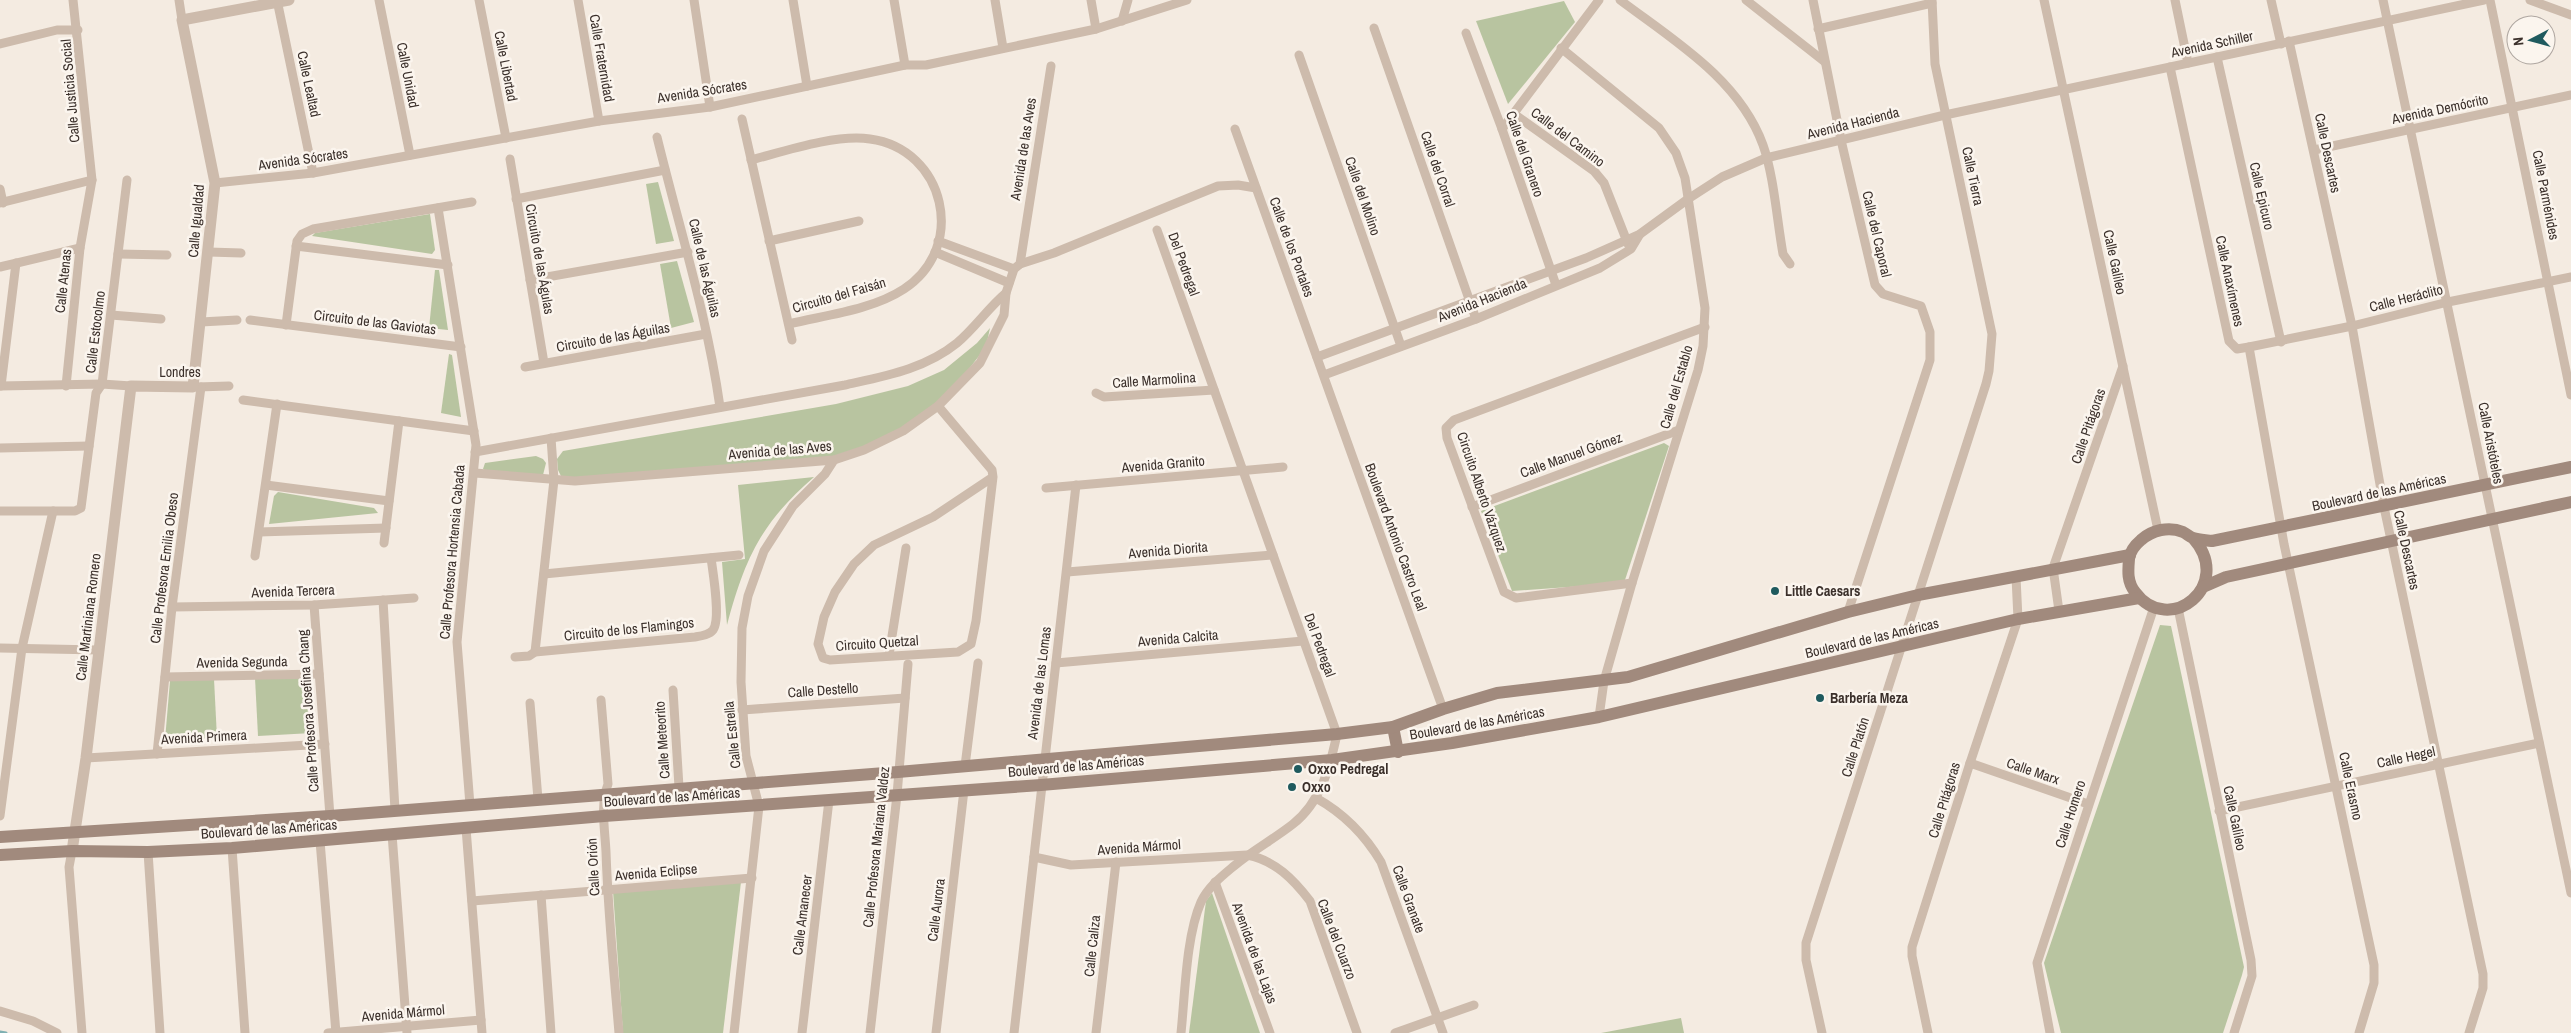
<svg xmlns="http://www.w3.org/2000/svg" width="2571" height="1033" font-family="'Archivo Narrow',sans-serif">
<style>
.green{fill:#b8c4a0}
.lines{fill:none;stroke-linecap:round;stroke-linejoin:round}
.stream{stroke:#7fb0b2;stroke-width:3}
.minor{stroke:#cdbbac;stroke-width:9}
.tertiary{stroke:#cdbbac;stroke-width:11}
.secondary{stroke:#a18a7d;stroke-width:12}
.poi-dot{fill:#1f5a5e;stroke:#fbf5ee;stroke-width:2}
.labels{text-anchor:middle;stroke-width:5;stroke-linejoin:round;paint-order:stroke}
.street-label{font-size:14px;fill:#3b302b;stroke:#fbf5ee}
.poi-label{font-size:14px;font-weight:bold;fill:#3b302b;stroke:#fbf5ee;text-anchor:start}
</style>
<rect width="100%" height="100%" fill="#f4ebe1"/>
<g class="green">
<path d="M 1564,1 L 1575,22 L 1508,104 L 1476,21 Z"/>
<path d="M 658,182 L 674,241 L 656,244 L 646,184 Z"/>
<path d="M 430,214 L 435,250 L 432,254 L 312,236 L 315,233 Z"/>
<path d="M 677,261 L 694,322 L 671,328 L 660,264 Z"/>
<path d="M 435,270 L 439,270 L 448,330 L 429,328 Z"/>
<path d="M 990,328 L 986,347 L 958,383 L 927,414 L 859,454 L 563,480 L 558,470 L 557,459 L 563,451 L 836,404 L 908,386 L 944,370 L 977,343 Z"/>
<path d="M 449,354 L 452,355 L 461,417 L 441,413 Z"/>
<path d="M 1664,443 L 1669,446 L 1624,583 L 1512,591 L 1481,511 Z"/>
<path d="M 536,456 L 543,459 L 546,463 L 543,475 L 486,471 L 483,469 L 485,463 Z"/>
<path d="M 814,477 C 761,523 745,558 727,625 L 722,562 L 745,559 L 738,485 Z"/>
<path d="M 278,492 L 374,508 L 378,513 L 269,524 L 274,496 Z"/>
<path d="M 2160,625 L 2171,626 L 2244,967 L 2242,975 L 2223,1033 L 2061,1033 L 2044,963 Z"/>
<path d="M 308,675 L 312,733 L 258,736 L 255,678 Z"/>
<path d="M 214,679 L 217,738 L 165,740 L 170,681 Z"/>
<path d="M 741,882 L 723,1033 L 623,1033 L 613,891 Z"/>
<path d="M 1212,893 L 1260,1033 L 1189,1033 L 1206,901 Z"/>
<path d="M 1681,1018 L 1684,1033 L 1601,1033 Z"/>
</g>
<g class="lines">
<path class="stream" d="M 0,1032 L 6,1033"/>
<g class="minor">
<path d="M 179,0 L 182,20"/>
<path d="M 277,0 L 313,173"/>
<path d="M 379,0 L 410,155"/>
<path d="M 479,0 L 506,138"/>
<path d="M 578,0 L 599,121"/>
<path d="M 694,0 L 710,107"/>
<path d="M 793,0 L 807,86"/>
<path d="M 894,0 L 905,65"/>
<path d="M 995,0 L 1003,48"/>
<path d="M 1091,0 L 1096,29"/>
<path d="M 1620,0 C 1673,40 1739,79 1763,145 C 1774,176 1777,221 1783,254 L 1790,264"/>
<path d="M 1746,0 L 1825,62"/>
<path d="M 1813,0 L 1841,140 L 1875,285 L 1883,294 L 1921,306 L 1930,332 L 1930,360 L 1848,612"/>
<path d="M 2044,0 L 2158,530"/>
<path d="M 2175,0 L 2188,63"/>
<path d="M 2271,0 L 2281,44"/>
<path d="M 2383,0 L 2571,893"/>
<path d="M 2490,0 L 2571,395"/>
<path d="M 2530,0 L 2571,15"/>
<path d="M 1122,21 L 1128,0"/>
<path d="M 1374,28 L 1476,319"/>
<path d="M 1818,29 L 1932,3"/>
<path d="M 1466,33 L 1502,129 L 1556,285"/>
<path d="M 2289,41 L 2352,326 L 2384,507 L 2483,974 L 2483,988 L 2469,1033"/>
<path d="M 0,44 L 57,30 L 78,30"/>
<path d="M 1561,48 L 1659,128 L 1676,153 L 1685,178 L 1705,308 L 1703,346 L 1698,370 L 1632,583 L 1604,681 L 1599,717"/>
<path d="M 1299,55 L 1401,346"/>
<path d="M 2217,57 L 2281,342"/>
<path d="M 2170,67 L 2229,341 L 2237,349 L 2249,347 L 2284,544 L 2374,965 L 2374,983 L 2359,1033"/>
<path d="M 1514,114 L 1594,171 L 1604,183 L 1628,244"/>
<path d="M 742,119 L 792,340"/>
<path d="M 1235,129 L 1443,709"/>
<path d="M 1502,129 L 1599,0"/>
<path d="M 657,137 C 679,227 707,315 720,407"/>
<path d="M 2314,150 L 2571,95"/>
<path d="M 510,159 L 544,363"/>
<path d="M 751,160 C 785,151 835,134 870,139 C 945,149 968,247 904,289 C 872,310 826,315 789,324"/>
<path d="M 215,183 L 313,173 L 599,121 L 710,107 L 905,65 L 926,65 L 1096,29 L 1187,0"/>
<path d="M 0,189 L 3,203"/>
<path d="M 516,199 L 665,170"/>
<path d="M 0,203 L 92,180"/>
<path d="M 438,208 L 476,445 L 457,642 L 470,805"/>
<path d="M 1157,230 L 1337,734 C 1330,767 1321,802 1293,824 C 1274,839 1253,850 1234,866 C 1222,876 1208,887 1201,902 C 1186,936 1185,995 1181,1033"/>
<path d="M 769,241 L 859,221"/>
<path d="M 938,241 L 1014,269"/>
<path d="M 296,246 L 448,265"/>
<path d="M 209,252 L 241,253"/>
<path d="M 935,252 L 1009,283"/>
<path d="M 118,254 L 167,255"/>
<path d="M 1020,264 L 1054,253 L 1218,186 L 1238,185 L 1256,188"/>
<path d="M 0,267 L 80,248"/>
<path d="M 530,280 L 688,252"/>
<path d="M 111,315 L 161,319"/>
<path d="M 250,320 L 461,347"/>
<path d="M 201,322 L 237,320"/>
<path d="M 286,325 L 297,241 L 302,234 L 313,229 L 472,202"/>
<path d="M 2249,347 L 2352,326 L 2448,302 L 2571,277"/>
<path d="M 1317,357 L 1586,258 L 1640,234 L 1688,199 L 1722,177 L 1766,158 L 1945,115 L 2484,0"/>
<path d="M 525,367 L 706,334"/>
<path d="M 1324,375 L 1476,319 L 1600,268 L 1631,249 L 1640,234"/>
<path d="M 0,386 L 102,384 L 131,386"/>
<path d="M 1,386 L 16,263"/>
<path d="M 66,386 L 80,248 L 92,180 L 73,0"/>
<path d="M 197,387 L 229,386"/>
<path d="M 1096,393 L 1104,397 L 1214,390"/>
<path d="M 243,400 L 474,431"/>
<path d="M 938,406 L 992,470 L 993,477 L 976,621 L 971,644 L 958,652 L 830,660 L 823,658 L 818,644 L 824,617 L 835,592 L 854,564 L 874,545 L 933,517 L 993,477"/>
<path d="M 0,448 L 89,446"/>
<path d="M 475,452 L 845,385 C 885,376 925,369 957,343 C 975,328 988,308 1006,293"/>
<path d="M 475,473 L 575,481 L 834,460 L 864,450 L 903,431 L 938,406 L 980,363 L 1004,315 L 1006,293 L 1014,269 L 1020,264 L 1051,66"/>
<path d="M 266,485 L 389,501"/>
<path d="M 1046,488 L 1283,467"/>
<path d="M 1472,507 L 1679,430"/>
<path d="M 0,511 L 75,511 L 81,508 L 96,393 L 102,384 L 127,180"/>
<path d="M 259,532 L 386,528"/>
<path d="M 384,543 L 399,421"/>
<path d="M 255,556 L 277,404"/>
<path d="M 1067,572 L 1273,555"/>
<path d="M 544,574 L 739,555"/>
<path d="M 1632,583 L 1516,598 L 1504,592 L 1447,438 L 1446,428 L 1454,420 L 1705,327"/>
<path d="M 383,600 L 395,810"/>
<path d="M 314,605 L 330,816"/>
<path d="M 172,607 L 314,605 L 414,598"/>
<path d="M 2178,608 L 2251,960 L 2252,976 L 2234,1033"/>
<path d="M 2059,611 L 2053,568 L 2123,366"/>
<path d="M 0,648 L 99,650"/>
<path d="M 535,652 L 554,480 L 551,438"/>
<path d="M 889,655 L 906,548"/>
<path d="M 515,657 L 529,656 L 535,652 L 695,637 C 701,636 709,635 713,630 C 721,619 713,573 711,558"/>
<path d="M 1056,663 L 1303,641"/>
<path d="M 165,677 L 319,674"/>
<path d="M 673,690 L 679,787"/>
<path d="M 601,700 L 608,784 C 600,805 605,830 606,852 C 608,913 614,973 619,1033"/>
<path d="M 530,703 L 538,799"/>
<path d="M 742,710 L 905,698"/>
<path d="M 157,754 L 172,607 L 201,387"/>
<path d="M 86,758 L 325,744"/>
<path d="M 1970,763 L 2088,804"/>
<path d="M 965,766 L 978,663"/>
<path d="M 1316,798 C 1343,813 1365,835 1381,862 L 1443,1033"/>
<path d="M 2219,811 L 2539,743"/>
<path d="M 0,816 L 22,648 L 53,511"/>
<path d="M 466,828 L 482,1033"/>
<path d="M 392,834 L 407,1033"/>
<path d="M 320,841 L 336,1033"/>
<path d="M 232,848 L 245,1033"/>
<path d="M 72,851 L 69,867 L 82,1033"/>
<path d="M 148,852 L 160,1033"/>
<path d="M 1034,857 L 1071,865 L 1247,855 C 1275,860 1294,880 1310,901 L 1357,1033"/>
<path d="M 1215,882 L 1270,1033"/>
<path d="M 541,895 L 551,1033"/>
<path d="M 472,901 L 752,878"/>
<path d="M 0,1011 L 33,1021 L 57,1033"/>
<path d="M 328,1033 L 481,1020"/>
<path d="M 734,1033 L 759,806 L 746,756 L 741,682 L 742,628 L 748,596 L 764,551 L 793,506 L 825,474 L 834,460"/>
<path d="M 802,1033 L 829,800"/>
<path d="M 870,1033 L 897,795 L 908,664"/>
<path d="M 936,1033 L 964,790"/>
<path d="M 1014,1033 L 1076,485"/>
<path d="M 1096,1033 L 1116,862"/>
<path d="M 1395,1033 L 1474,1005"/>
<path d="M 1822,1033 L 1806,960 L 1806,943 L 1986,384 L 1989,371 L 1992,334 L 1935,64 L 1932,0"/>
<path d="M 1928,1033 L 1912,956 L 1912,947 L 1970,763 L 2018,619 L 2016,577"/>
<path d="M 2050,1033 L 2037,963 L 2154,607"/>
</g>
<path class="tertiary" d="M 72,851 L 86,758 L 131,386 L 193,387 L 215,183 L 182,20 L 289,0"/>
<g class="secondary">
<path d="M 2193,538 C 2235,585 2169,638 2135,592 C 2127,582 2128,571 2129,559 C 2130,552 2135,545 2141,540 C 2152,530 2169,526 2183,532 C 2187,534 2190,537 2193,538 C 2199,540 2206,540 2212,541 L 2571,467"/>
<path d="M 2203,587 L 2226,577 L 2571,502"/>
<path d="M 1393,727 L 1398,752"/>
<path d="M 0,837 L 330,816 L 898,772 L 1337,734 L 1393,727 L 1443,709 L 1497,693 L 1628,677 L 1848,612 L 1918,595 L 2130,555"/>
<path d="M 0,855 L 72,851 L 148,852 L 232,848 L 604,816 L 1041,785 L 1332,760 L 1452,743 L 1599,717 L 2018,619 L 2139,598"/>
</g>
</g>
<g class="poi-dot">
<circle cx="1775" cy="591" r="5"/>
<circle cx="1820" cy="698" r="5"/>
<circle cx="1298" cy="769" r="5"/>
<circle cx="1292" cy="787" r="5"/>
</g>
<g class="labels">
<g class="street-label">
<text transform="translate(2212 44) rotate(-12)" y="5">Avenida Schiller</text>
<text transform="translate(602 58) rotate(80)" y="5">Calle Fraternidad</text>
<text transform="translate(506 66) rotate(79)" y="5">Calle Libertad</text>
<text transform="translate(408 75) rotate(79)" y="5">Calle Unidad</text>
<text transform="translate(309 84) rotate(78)" y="5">Calle Lealtad</text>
<text transform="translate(70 91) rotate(-95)" y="5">Calle Justicia Social</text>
<text transform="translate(702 91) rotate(-9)" y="5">Avenida Sócrates</text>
<text transform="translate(2440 109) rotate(-12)" y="5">Avenida Demócrito</text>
<text transform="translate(1853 123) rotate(-14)" y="5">Avenida Hacienda</text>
<text transform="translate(1568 137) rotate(37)" y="5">Calle del Camino</text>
<text transform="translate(1023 149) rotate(-81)" y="5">Avenida de las Aves</text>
<text transform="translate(2328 153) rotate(78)" y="5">Calle Descartes</text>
<text transform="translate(1525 154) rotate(71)" y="5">Calle del Granero</text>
<text transform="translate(303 159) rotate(-8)" y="5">Avenida Sócrates</text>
<text transform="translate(1438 169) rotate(71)" y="5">Calle del Corral</text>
<text transform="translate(1973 176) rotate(78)" y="5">Calle Tierra</text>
<text transform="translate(2546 195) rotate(79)" y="5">Calle Parménides</text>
<text transform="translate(1363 196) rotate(71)" y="5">Calle del Molino</text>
<text transform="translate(2262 196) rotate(77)" y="5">Calle Epicuro</text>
<text transform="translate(196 221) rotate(-85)" y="5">Calle Igualdad</text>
<text transform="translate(1877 234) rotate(77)" y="5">Calle del Caporal</text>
<text transform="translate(1292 247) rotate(70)" y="5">Calle de los Portales</text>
<text transform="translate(540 259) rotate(80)" y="5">Circuito de las Águlas</text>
<text transform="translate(2115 262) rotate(78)" y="5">Calle Galileo</text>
<text transform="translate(1184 264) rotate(70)" y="5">Del Pedregal</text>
<text transform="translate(705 268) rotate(77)" y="5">Calle de las Águilas</text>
<text transform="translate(63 281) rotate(-84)" y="5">Calle Atenas</text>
<text transform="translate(2230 281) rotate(78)" y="5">Calle Anaxímenes</text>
<text transform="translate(839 295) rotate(-16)" y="5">Circuito del Faisán</text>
<text transform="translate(2406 298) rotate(-14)" y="5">Calle Heráclito</text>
<text transform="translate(1482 300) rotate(-22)" y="5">Avenida Hacienda</text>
<text transform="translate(375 322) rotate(7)" y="5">Circuito de las Gaviotas</text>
<text transform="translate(95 332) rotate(-83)" y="5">Calle Estocolmo</text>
<text transform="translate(613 337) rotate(-10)" y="5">Circuito de las Águilas</text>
<text x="180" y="377">Londres</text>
<text transform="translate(1154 380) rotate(-4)" y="5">Calle Marmolina</text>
<text transform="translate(1676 387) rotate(-74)" y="5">Calle del Establo</text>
<text transform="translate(2088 426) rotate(-71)" y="5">Calle Pitágoras</text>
<text transform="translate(2491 443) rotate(79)" y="5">Calle Aristóteles</text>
<text transform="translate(780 450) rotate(-5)" y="5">Avenida de las Aves</text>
<text transform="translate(1571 455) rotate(-20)" y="5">Calle Manuel Gómez</text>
<text transform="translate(1163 464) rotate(-5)" y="5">Avenida Granito</text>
<text transform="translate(1482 492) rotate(71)" y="5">Circuito Alberto Vázquez</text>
<text transform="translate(2379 492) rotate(-12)" y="5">Boulevard de las Américas</text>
<text transform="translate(1396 537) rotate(70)" y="5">Boulevard Antonio Castro Leal</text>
<text transform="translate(1168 550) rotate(-5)" y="5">Avenida Diorita</text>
<text transform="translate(2407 550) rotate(78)" y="5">Calle Descartes</text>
<text transform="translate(452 552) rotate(-85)" y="5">Calle Profesora Hortensia Cabada</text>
<text transform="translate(164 568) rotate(-83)" y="5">Calle Profesora Emilia Obeso</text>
<text transform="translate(293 591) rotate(-2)" y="5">Avenida Tercera</text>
<text transform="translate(88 617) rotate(-83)" y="5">Calle Martiniana Romero</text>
<text transform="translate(629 629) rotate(-6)" y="5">Circuito de los Flamingos</text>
<text transform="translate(1178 638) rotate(-5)" y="5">Avenida Calcita</text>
<text transform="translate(1872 638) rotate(-13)" y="5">Boulevard de las Américas</text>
<text transform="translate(877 643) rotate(-4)" y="5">Circuito Quetzal</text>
<text transform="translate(1320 645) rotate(70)" y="5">Del Pedregal</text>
<text transform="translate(242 662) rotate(-1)" y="5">Avenida Segunda</text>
<text transform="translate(1039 683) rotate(-83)" y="5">Avenida de las Lomas</text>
<text transform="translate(823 690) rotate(-4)" y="5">Calle Destello</text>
<text transform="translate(308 711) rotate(-94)" y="5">Calle Profesora Josefina Chang</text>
<text transform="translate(1477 723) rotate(-10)" y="5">Boulevard de las Américas</text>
<text transform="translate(732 735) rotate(-96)" y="5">Calle Estrella</text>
<text transform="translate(204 737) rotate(-3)" y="5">Avenida Primera</text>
<text transform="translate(662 740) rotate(-94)" y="5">Calle Meteorito</text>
<text transform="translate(1855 747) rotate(-72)" y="5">Calle Platón</text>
<text transform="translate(2406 757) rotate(-12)" y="5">Calle Hegel</text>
<text transform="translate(1076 766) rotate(-5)" y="5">Boulevard de las Américas</text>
<text transform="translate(2033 771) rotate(19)" y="5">Calle Marx</text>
<text transform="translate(2351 786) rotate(78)" y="5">Calle Erasmo</text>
<text transform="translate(672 797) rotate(-4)" y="5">Boulevard de las Américas</text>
<text transform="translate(1944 800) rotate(-73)" y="5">Calle Pitágoras</text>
<text transform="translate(2070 814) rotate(-72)" y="5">Calle Homero</text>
<text transform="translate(2235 818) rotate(78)" y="5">Calle Galileo</text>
<text transform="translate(269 829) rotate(-4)" y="5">Boulevard de las Américas</text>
<text transform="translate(876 847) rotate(-84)" y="5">Calle Profesora Mariana Valdez</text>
<text transform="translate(1139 847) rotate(-4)" y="5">Avenida Mármol</text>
<text transform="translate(593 867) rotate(-93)" y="5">Calle Orión</text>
<text transform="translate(656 872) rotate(-5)" y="5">Avenida Eclipse</text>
<text transform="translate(1409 899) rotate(70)" y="5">Calle Granate</text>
<text transform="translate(936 910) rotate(-83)" y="5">Calle Aurora</text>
<text transform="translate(802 915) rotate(-83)" y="5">Calle Amanecer</text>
<text transform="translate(1337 939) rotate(69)" y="5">Calle del Cuarzo</text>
<text transform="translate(1092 946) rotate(-84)" y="5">Calle Caliza</text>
<text transform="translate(1255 953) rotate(70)" y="5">Avenida de las Lajas</text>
<text transform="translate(403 1013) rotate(-5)" y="5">Avenida Mármol</text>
</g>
<g class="poi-label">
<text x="1785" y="596">Little Caesars</text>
<text x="1830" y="703">Barbería Meza</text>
<text x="1308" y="774">Oxxo Pedregal</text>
<text x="1302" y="792">Oxxo</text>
</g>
</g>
<g transform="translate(2531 40) rotate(264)"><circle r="24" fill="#fbf5ee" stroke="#aea6a0"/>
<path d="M0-4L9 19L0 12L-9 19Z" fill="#1f5a5e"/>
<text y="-8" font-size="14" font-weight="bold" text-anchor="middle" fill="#3b302b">N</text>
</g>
</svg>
